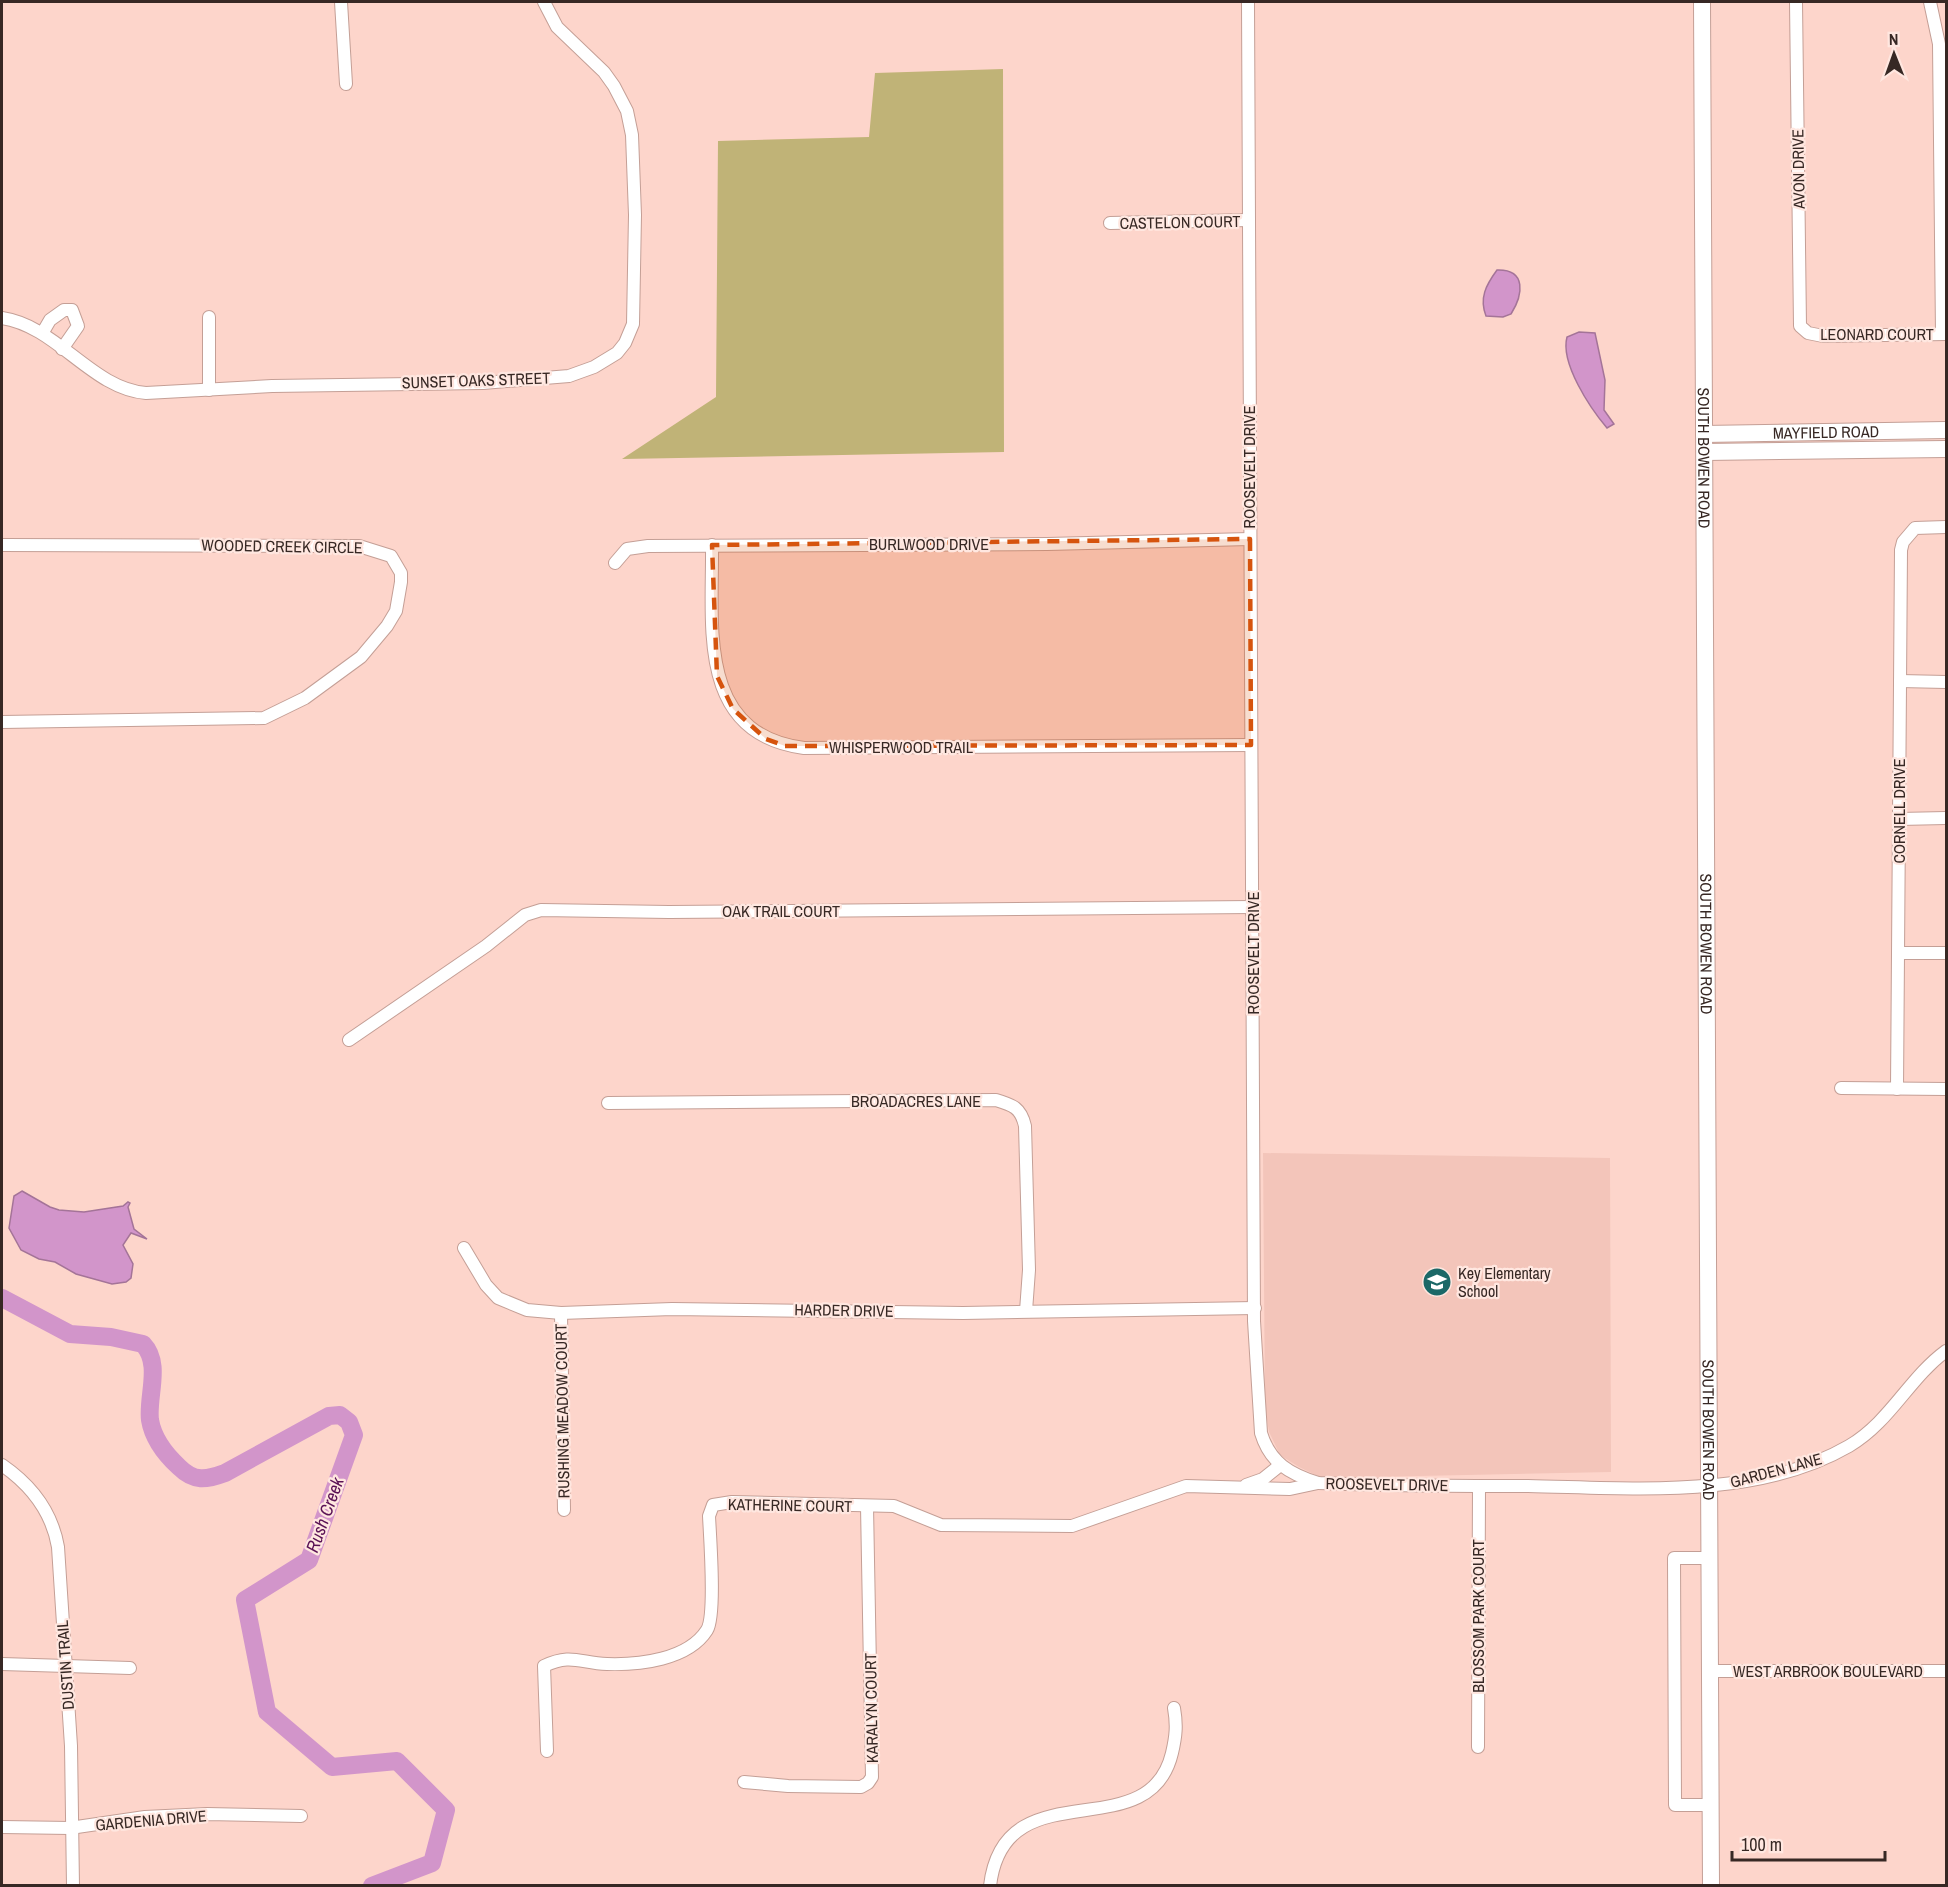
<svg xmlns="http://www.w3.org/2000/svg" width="1948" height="1887" font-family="'Archivo Narrow',sans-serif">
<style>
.built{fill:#f3c5ba}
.green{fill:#c0b377}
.water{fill:#d295ca;stroke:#a47498;stroke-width:1.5}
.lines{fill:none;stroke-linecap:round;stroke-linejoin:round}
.river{stroke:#d295ca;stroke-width:18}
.minor-casing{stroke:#c49f96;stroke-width:14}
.major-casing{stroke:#c49f96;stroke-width:18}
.minor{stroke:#fff;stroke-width:12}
.major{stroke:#fff;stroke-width:16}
.marked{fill:#d6540e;fill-opacity:0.2;stroke:#d6540e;stroke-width:4.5;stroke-dasharray:12 8;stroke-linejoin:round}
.labels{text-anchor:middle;stroke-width:4.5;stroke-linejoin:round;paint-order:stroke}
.street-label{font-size:16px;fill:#372824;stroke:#ffe7e0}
.poi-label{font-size:16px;fill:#372824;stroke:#ffe7e0;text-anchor:start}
.water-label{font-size:18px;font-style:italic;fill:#5a1255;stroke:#ffe7e0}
</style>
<rect width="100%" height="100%" fill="#fdd5cb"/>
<path class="built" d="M 1263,1153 L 1610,1158 L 1611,1472 L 1322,1478 L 1299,1467 L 1280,1455 L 1269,1432 L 1265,1406 Z"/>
<path class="green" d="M 1003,69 L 1004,452 L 622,459 L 716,397 L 718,141 L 869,137 L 875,73 Z"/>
<g class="water">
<path d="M 1497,270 C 1527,269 1523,295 1511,314 L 1503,317 L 1486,316 C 1479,298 1486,285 1497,270 Z"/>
<path d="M 1579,332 L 1595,333 L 1605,380 L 1604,410 L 1614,424 L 1607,428 C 1590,408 1560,363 1567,337 Z"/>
<path d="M 22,1191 L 50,1207 L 59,1210 L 84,1212 L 123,1206 L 128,1202 L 130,1203 L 128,1207 L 134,1229 L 147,1239 L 131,1233 L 123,1245 L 133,1264 L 131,1278 L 126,1282 L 112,1284 L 76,1274 L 55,1262 L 39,1259 L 21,1250 L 9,1228 L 14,1196 Z"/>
</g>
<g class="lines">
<path class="river" d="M 2,1298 L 70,1334 L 111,1337 L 143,1344 C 162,1364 147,1396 150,1420 C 153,1438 166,1455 179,1467 C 194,1482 206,1480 225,1473 L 329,1416 L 340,1415 L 349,1422 L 354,1435 L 309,1560 L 245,1600 L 267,1712 L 332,1767 L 397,1761 L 446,1810 L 432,1863 L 372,1886"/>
<g class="minor-casing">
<g id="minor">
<path d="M 341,2 L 346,84"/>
<path d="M 1248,2 L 1254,1321 L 1261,1433 C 1270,1463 1290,1474 1318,1483 C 1388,1486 1458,1486 1528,1486 C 1631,1488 1756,1500 1849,1446 C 1890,1422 1909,1378 1946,1351"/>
<path d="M 1796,2 L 1800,326 L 1808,333 L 1823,336 L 1946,334"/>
<path d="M 1930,2 L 1939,44 L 1942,334"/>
<path d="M 1110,223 L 1249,220"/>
<path d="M 209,317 L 209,390"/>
<path d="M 2,318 C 57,326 92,389 146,393 L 272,386 L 483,383 L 569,376 L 594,367 L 617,353 L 625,343 L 633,324 L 635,215 L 632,135 L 627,111 L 614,86 L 604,72 L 557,27 L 544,2"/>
<path d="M 43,332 L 50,320 L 64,310 L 72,310 L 78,326 L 62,349"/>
<path d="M 2,545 L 359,546 L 391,556 L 401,573 L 401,582 L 396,611 L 387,626 L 361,657 L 305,698 L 264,718 L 2,722"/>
<path d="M 712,545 C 713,626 696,734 804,748 L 1251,745"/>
<path d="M 615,563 L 627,549 L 648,546 L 1047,544 L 1250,539"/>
<path d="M 1900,681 L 1946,682"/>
<path d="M 1899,819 L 1946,818"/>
<path d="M 1898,953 L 1946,953"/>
<path d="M 349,1040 L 486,946 L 525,915 L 541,910 L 669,912 L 1253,907"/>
<path d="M 1841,1088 L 1946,1089"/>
<path d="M 1897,1089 L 1901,550 L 1903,542 L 1915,528 L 1946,527"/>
<path d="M 608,1103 L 996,1100 C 1013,1105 1021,1108 1025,1126 L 1029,1270 L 1026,1311"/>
<path d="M 464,1248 L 486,1285 L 498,1298 L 527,1310 L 561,1313 L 672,1309 L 963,1313 L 1255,1308"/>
<path d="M 561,1313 L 564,1510"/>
<path d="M 2,1465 C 31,1485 52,1512 58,1547 L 71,1746 L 73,1886"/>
<path d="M 1246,1485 L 1263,1479 L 1279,1466"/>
<path d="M 1709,1558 L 1674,1558 L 1675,1805 L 1710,1805"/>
<path d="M 2,1664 L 130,1668"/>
<path d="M 1709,1671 L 1946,1671"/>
<path d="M 1478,1747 L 1479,1486"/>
<path d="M 547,1751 L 544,1666 C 571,1653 580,1663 607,1664 C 639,1665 688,1660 707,1630 C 716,1615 710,1537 709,1516 L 713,1505 L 732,1502 L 894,1506 L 941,1525 L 1072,1526 L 1186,1486 L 1290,1489 L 1318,1483"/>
<path d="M 744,1782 L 788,1786 L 861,1787 L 868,1783 L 872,1777 L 867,1506"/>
<path d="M 2,1827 L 70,1828 L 145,1817 L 207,1814 L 301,1816"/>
<path d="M 990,1886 C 1004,1766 1149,1851 1172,1753 C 1176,1736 1177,1725 1174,1708"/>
</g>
</g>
<g class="major-casing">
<g id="major">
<path id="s1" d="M 1702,2 L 1711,1886"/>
<path id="s2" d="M 1704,434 L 1946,430"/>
<path d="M 1705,452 L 1946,449"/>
</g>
</g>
<use href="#minor" class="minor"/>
<use href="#major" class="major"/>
</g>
<path class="marked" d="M 1250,539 L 1251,745 L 785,746 L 766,739 L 733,709 L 717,676 L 712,545 Z"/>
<defs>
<g id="school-disc" transform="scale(1.5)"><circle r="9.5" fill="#1b6867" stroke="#ffe7e0"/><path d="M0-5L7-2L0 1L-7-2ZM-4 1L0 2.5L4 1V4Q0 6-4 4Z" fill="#fff"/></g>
</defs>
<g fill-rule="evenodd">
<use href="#school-disc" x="1437" y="1282"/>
</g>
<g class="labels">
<g class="street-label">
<text transform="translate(1798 169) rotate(-91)" y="6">AVON DRIVE</text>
<text transform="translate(1180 222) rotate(-1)" y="6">CASTELON COURT</text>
<text x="1877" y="340">LEONARD COURT</text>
<text transform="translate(476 380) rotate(-2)" y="6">SUNSET OAKS STREET</text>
<text dy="6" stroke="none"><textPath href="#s2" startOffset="122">MAYFIELD ROAD</textPath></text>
<text dy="6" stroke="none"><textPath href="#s1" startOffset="456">SOUTH BOWEN ROAD</textPath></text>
<text transform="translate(1249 467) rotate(-90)" y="6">ROOSEVELT DRIVE</text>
<text x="929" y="550">BURLWOOD DRIVE</text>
<text transform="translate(282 546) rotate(1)" y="6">WOODED CREEK CIRCLE</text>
<text x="901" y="753">WHISPERWOOD TRAIL</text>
<text transform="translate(1899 811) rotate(-90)" y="6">CORNELL DRIVE</text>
<text x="781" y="917">OAK TRAIL COURT</text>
<text dy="6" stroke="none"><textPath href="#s1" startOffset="942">SOUTH BOWEN ROAD</textPath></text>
<text transform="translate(1253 953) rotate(-90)" y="6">ROOSEVELT DRIVE</text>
<text x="916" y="1107">BROADACRES LANE</text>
<text transform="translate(844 1310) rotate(1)" y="6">HARDER DRIVE</text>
<text transform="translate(562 1411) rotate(-91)" y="6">RUSHING MEADOW COURT</text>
<text dy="6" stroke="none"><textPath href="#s1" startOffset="1428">SOUTH BOWEN ROAD</textPath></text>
<text transform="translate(1776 1470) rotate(-15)" y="6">GARDEN LANE</text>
<text transform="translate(1387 1484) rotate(1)" y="6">ROOSEVELT DRIVE</text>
<text transform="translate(790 1505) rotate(1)" y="6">KATHERINE COURT</text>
<text transform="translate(1478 1616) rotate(-90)" y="6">BLOSSOM PARK COURT</text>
<text transform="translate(65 1665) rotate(-94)" y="6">DUSTIN TRAIL</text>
<text x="1828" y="1677">WEST ARBROOK BOULEVARD</text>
<text transform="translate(871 1708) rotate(-91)" y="6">KARALYN COURT</text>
<text transform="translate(151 1820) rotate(-5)" y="6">GARDENIA DRIVE</text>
</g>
<g class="poi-label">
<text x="1458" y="1279">Key Elementary<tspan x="1458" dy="18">School</tspan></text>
</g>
<g class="water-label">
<text transform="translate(325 1515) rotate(-70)" y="6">Rush Creek</text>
</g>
</g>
<rect width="1948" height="1887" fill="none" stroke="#372824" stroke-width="6"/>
<g transform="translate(1894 54) rotate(359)" stroke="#ffe7e0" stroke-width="4.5" paint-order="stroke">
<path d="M0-4.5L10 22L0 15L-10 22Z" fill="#372824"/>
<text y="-9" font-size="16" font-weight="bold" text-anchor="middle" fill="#372824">N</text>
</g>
<path d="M1732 1851v9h153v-9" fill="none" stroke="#372824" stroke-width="3"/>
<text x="1741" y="1851" font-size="18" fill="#372824" stroke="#ffe7e0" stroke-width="4.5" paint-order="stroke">100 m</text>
</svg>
